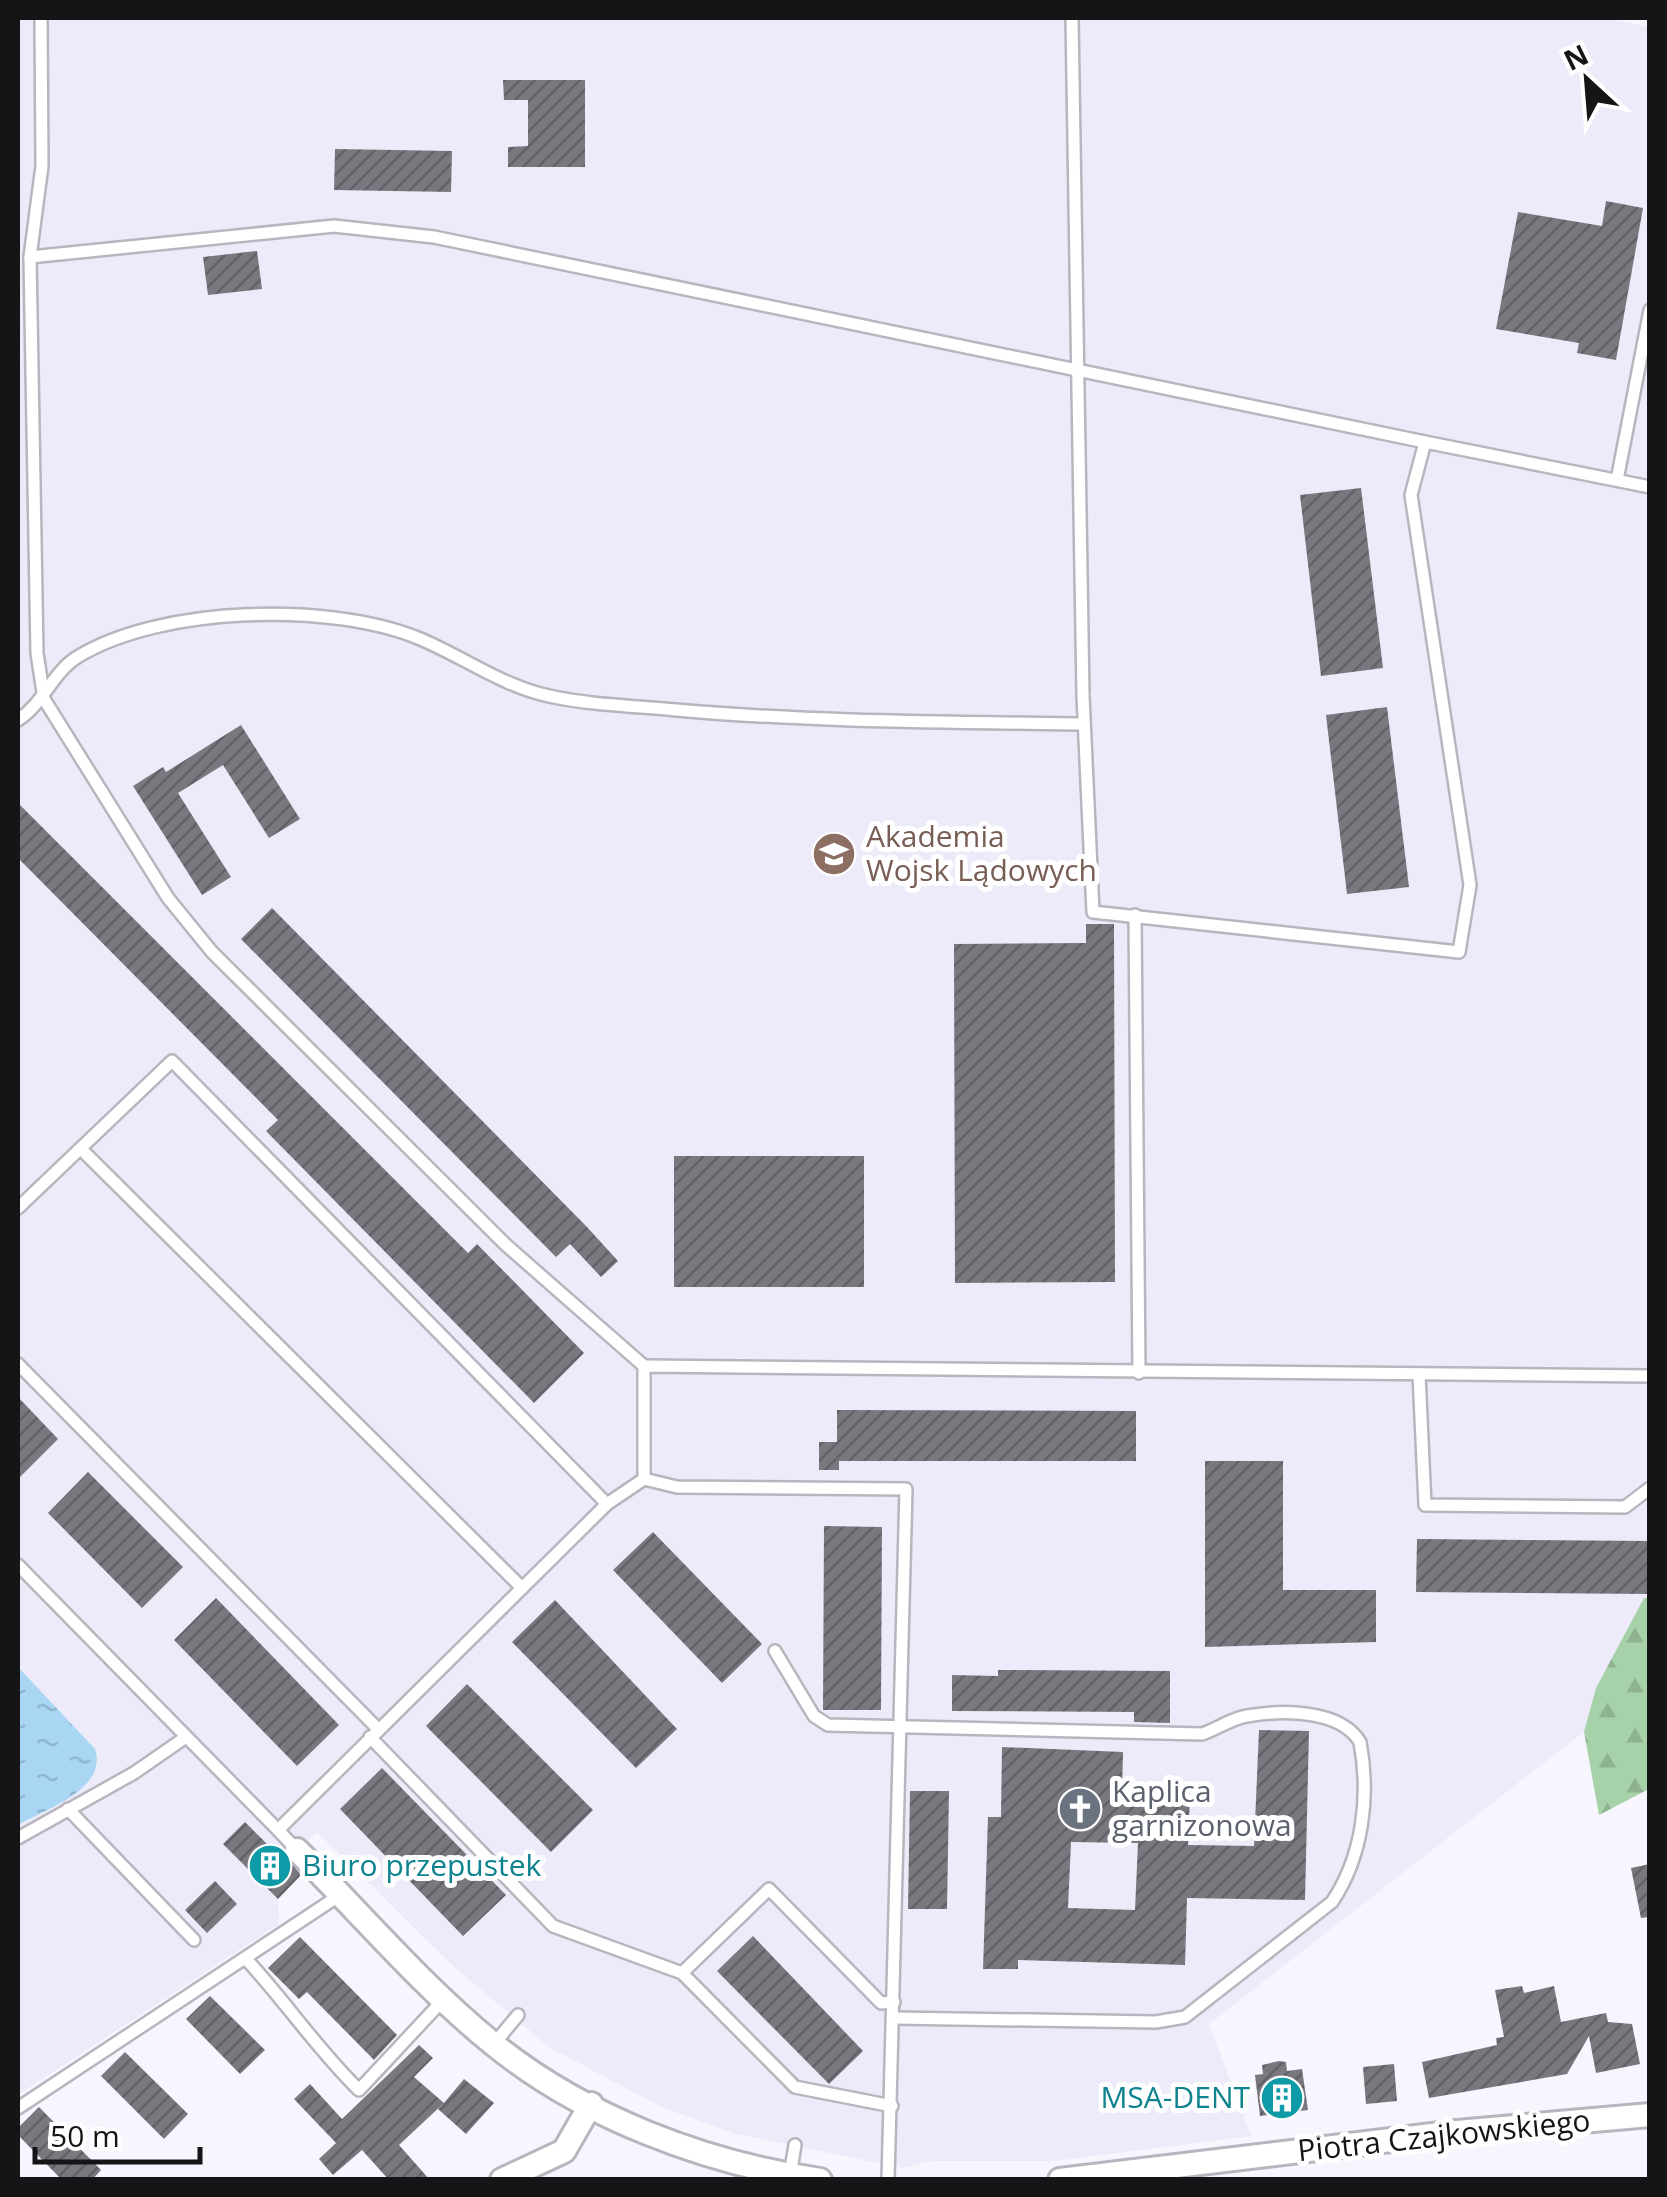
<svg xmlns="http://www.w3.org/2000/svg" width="1667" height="2197" font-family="'Open Sans',sans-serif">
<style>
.built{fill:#edebfa}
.forest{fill:url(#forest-firs)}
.water{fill:url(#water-ripples)}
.building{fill:url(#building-hatch);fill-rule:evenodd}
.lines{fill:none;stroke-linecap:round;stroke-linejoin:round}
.lane-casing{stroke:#b7b6be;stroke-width:16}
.street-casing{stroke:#b7b6be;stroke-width:28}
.lane{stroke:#fff;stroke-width:11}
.street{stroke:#fff;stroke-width:22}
.labels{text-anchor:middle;stroke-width:10;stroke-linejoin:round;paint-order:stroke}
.education-label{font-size:30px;fill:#785e54;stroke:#fff;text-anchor:start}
.worship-label{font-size:30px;fill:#5b616d;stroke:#fff;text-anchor:start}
.culture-label{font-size:30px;fill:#0d838f;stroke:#fff;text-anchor:start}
.street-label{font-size:30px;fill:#151517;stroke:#fff}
</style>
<defs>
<pattern id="forest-firs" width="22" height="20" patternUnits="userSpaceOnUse" patternTransform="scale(2.5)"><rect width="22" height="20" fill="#a7d2a9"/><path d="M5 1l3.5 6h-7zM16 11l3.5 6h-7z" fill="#8fb391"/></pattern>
<pattern id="water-ripples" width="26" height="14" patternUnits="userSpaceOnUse" patternTransform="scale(2.5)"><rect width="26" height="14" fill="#a8d6f3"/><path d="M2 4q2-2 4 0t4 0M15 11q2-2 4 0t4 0" fill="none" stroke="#90b7d0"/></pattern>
<pattern id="building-hatch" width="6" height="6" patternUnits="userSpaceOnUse" patternTransform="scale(2.5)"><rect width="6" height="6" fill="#79787f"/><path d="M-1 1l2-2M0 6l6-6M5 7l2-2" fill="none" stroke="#626167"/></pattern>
</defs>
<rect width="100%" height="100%" fill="#f7f6fe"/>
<path class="built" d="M 18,18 L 1604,18 L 1649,27 L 1649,1681 L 1209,2024 L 1251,2136 L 1055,2161 L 931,2161 L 902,2168 L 733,2133 L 664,2108 L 550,2048 L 453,1966 L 317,1832 L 289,1858 L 303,1873 L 278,1899 L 279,1924 L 18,2095 Z"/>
<path class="forest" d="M 1644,1598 L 1650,1598 L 1649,1789 L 1599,1815 L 1584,1732 L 1596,1688 Z"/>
<path class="water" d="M 18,1667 L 95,1749 C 108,1789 46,1809 18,1825 Z"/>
<g class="building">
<path d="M 503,80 L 585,80 L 585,167 L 508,167 L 508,147 L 528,146 L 528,100 L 504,100 Z"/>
<path d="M 335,149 L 452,151 L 451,192 L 334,190 Z"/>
<path d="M 1606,201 L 1643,208 L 1616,360 L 1577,353 L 1579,343 L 1496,329 L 1518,212 L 1602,226 Z"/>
<path d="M 257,251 L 262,289 L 208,295 L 203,257 Z"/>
<path d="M 1361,488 L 1383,668 L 1321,676 L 1300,495 Z"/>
<path d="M 1387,707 L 1409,887 L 1347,894 L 1326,715 Z"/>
<path d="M 241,725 L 300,819 L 269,838 L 223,765 L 178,793 L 231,877 L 202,895 L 133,786 L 163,767 L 166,772 Z"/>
<path d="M 18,803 L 468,1253 L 477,1244 L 584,1353 L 534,1403 L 266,1131 L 278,1120 L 18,858 Z"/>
<path d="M 272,908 L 587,1227 L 618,1261 L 601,1277 L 570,1244 L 556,1257 L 241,939 Z"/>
<path d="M 1086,924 L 1114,924 L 1115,1282 L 955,1283 L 954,944 L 1086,943 Z"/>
<rect x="674" y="1156" width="190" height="131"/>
<path d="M 18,1397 L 58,1439 L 18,1479 Z"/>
<path d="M 837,1410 L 1136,1411 L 1136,1461 L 839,1461 L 839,1470 L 819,1470 L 819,1442 L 837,1442 Z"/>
<path d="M 1205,1461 L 1283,1461 L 1283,1590 L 1376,1590 L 1376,1642 L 1205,1647 Z"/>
<path d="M 88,1472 L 183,1567 L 142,1608 L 48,1513 Z"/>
<path d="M 824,1526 L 882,1527 L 881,1710 L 823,1710 Z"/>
<path d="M 653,1532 L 762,1644 L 722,1683 L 613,1570 Z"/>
<path d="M 1417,1539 L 1650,1541 L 1650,1594 L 1416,1592 Z"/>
<path d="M 216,1598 L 339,1725 L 297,1766 L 174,1640 Z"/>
<path d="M 555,1600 L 677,1729 L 636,1768 L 512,1642 Z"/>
<path d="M 998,1670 L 1170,1671 L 1170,1723 L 1134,1722 L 1134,1712 L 952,1711 L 952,1675 L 998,1676 Z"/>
<path d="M 467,1684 L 593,1810 L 551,1852 L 426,1726 Z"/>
<path d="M 1259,1730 L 1309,1731 L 1305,1900 L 1187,1898 L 1185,1965 L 1018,1960 L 1018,1969 L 983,1969 L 988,1817 L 1001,1817 L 1002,1747 L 1123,1752 L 1122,1791 L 1190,1794 L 1188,1845 L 1254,1846 ZM 1071,1842 L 1138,1843 L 1135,1910 L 1068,1908 Z"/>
<path d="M 382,1768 L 506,1895 L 463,1936 L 340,1809 Z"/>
<path d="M 910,1791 L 949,1791 L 947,1909 L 908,1909 Z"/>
<path d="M 245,1822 L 274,1851 L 278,1847 L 301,1875 L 278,1899 L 223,1844 Z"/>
<path d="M 1650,1864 L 1650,1917 L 1641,1918 L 1631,1868 Z"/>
<path d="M 215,1881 L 237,1904 L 207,1933 L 185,1910 Z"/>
<path d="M 753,1936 L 863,2051 L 829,2084 L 717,1971 Z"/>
<path d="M 300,1937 L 397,2035 L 374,2060 L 307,1992 L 299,1999 L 268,1968 Z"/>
<path d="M 1522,1986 L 1524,1993 L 1554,1986 L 1561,2022 L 1606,2013 L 1608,2022 L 1632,2024 L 1640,2064 L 1596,2073 L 1589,2036 L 1567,2074 L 1429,2098 L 1422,2062 L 1497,2045 L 1496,2038 L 1504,2037 L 1495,1990 Z"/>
<path d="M 210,1996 L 265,2050 L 240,2074 L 186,2019 Z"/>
<path d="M 419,2045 L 433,2058 L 414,2077 L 444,2103 L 464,2079 L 494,2103 L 466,2134 L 438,2109 L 444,2103 L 399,2145 L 430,2180 L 389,2180 L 362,2150 L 333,2175 L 319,2159 L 336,2143 L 294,2099 L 310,2084 L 342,2119 Z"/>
<path d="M 125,2052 L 188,2114 L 164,2139 L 101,2076 Z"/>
<path d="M 1279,2061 L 1286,2062 L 1287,2071 L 1302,2069 L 1308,2110 L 1260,2116 L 1255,2075 L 1263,2074 L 1262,2065 Z"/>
<path d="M 1394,2064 L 1397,2101 L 1366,2104 L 1363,2067 Z"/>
<path d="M 39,2107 L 101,2170 L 92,2180 L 62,2180 L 18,2135 L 18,2128 Z"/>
</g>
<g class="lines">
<g class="lane-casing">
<g id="lane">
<path d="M 41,18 L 42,166 L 30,257 L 37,653 L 44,699 L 168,898 L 212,952 L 506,1245 L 644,1366"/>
<path d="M 1072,18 L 1083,696 L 1093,912 L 1459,952 L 1470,885 L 1411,495 L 1425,442 L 1650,487"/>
<path d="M 30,257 L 334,226 L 434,237 L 1425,442"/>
<path d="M 1617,480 L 1650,310"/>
<path d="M 18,720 C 44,703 53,671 79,656 C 162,606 330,602 418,638 C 460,655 504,687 549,696 C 590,705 634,706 676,710 C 812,722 948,722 1084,724"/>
<path d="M 1135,915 L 1139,1373"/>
<path d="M 81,1149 L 522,1588"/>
<path d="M 18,1208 L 172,1061 L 607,1504"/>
<path d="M 18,1364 L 378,1729"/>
<path d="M 1419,1374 L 1425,1505 L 1625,1507 L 1650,1488"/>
<path d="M 644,1479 L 677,1487 L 906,1489 L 888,2180"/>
<path d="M 18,1565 L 278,1830"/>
<path d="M 775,1651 L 814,1716 L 828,1725 L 1202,1734 C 1217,1729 1232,1718 1247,1716 C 1281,1710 1340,1709 1360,1742 C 1370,1796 1363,1856 1332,1902 L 1185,2017 L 1156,2022 L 894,2018"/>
<path d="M 370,1737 L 553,1926 L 682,1973 L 795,2087 L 892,2106"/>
<path d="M 68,1809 L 194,1940"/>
<path d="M 18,1838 L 134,1773 L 186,1737"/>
<path d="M 297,1850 L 278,1830 L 607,1504 L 644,1479 L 644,1366 L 1650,1376"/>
<path d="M 246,1959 C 286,2002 317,2049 359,2090 L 444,1999"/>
<path d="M 682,1973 L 769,1889 L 881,2003 L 894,2002"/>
<path d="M 494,2044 L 518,2015"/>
<path d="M 18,2108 L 340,1895"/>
<path d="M 790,2175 L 795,2145"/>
</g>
</g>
<g class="street-casing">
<g id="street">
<path d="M 297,1850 C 362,1915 421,1985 492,2043 C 583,2117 705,2163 820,2180"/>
<path d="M 502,2180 L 564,2151 L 591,2104"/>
<path d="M 1060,2180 L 1457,2132 L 1650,2115"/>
</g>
</g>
<use href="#lane" class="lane"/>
<use href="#street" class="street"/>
</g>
<defs>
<g id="university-disc" transform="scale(2.25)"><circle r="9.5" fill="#8d6e63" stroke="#fff"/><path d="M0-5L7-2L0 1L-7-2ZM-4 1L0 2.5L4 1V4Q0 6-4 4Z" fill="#fff"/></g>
<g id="church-disc" transform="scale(2.25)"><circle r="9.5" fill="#6b7280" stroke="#fff"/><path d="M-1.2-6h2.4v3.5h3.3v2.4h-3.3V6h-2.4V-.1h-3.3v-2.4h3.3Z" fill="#fff"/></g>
<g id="building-disc" transform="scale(2.25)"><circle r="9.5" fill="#0f9aa8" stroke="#fff"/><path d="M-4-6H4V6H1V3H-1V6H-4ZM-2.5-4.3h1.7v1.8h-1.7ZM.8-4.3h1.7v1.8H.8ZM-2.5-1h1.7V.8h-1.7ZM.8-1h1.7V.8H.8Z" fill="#fff"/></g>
</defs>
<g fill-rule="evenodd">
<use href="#university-disc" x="834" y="854"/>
<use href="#church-disc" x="1080" y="1809"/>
<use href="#building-disc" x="270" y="1866"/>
<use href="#building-disc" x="1282" y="2098"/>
</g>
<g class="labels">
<g class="education-label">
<text x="866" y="847">Akademia<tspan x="866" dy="34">Wojsk Lądowych</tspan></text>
</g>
<g class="worship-label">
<text x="1112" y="1802">Kaplica<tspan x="1112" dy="34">garnizonowa</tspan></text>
</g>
<g class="culture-label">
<text x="302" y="1876">Biuro przepustek</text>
<text x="1250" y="2108" text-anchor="end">MSA-DENT</text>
</g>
<g class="street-label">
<text transform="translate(1444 2136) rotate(-6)" y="10">Piotra Czajkowskiego</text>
</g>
</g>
<rect width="1667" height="2197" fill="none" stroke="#151517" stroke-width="40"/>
<g transform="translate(1587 80) rotate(334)" stroke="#ffffff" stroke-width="8" paint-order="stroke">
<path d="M0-8L18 38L0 25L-18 38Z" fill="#151517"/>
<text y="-15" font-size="28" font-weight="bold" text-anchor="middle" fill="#151517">N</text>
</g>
<path d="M35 2147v15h165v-15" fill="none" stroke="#151517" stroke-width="5"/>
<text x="50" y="2147" font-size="30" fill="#151517" stroke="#ffffff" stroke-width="8" paint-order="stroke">50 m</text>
</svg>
